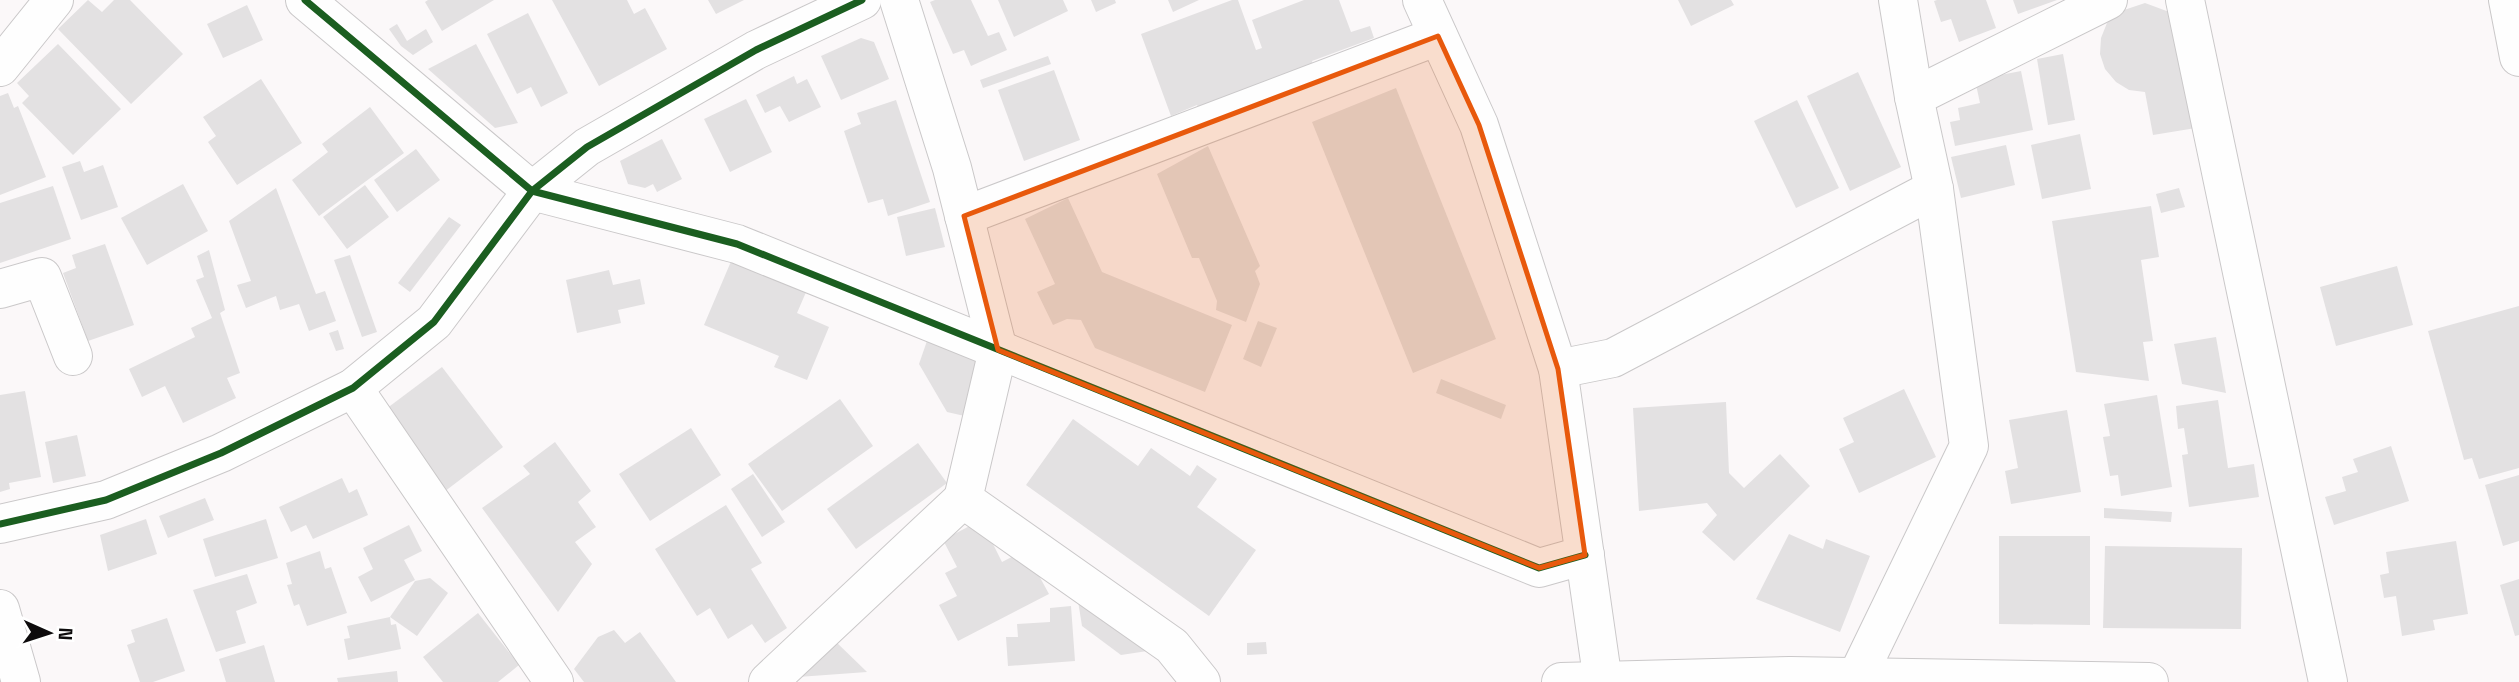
<svg xmlns="http://www.w3.org/2000/svg" width="2519" height="682" font-family="'Space Grotesk',sans-serif">
<style>
.building{fill:#e3e1e2}
.lines{fill:none;stroke-linecap:round;stroke-linejoin:round}
.minor-casing{stroke:#cac8c9;stroke-width:40}
.minor{stroke:#fefefe;stroke-width:38}
.cycleway-casing{stroke:#fff;stroke-width:11}
.cycleway{stroke:#1b5e20;stroke-width:7}
.marked{fill:#e8590c;fill-opacity:0.2;stroke:#e8590c;stroke-width:5;stroke-linejoin:round}
</style>
<rect width="100%" height="100%" fill="#fbf8f9"/>
<g class="building">
<path d="M 88,0 L 102,12 L 114,0 L 130,0 L 183,54 L 131,104 L 58,29 Z"/>
<path d="M 428,0 L 494,0 L 442,31 L 425,2 Z"/>
<path d="M 552,0 L 627,0 L 634,14 L 645,8 L 667,49 L 599,86 Z"/>
<path d="M 708,0 L 744,0 L 716,14 Z"/>
<path d="M 935,0 L 971,0 L 988,36 L 999,32 L 1007,50 L 971,66 L 964,50 L 953,54 L 930,2 Z"/>
<path d="M 998,0 L 1063,0 L 1068,11 L 1014,37 Z"/>
<path d="M 1091,0 L 1115,0 L 1116,3 L 1096,12 Z"/>
<path d="M 1168,0 L 1199,0 L 1173,12 Z"/>
<path d="M 1232,0 L 1238,0 L 1256,50 L 1262,48 L 1252,20 L 1304,0 L 1339,0 L 1351,32 L 1370,26 L 1374,38 L 1312,61 L 1315,71 L 1201,113 L 1197,105 L 1171,116 L 1141,34 Z"/>
<path d="M 1678,0 L 1731,0 L 1734,5 L 1691,26 Z"/>
<path d="M 1937,0 L 1986,0 L 1996,28 L 1959,42 L 1951,19 L 1941,22 L 1934,1 Z"/>
<path d="M 2013,0 L 2057,0 L 2018,14 Z"/>
<path d="M 2145,3 L 2172,13 L 2202,127 L 2153,135 L 2145,92 L 2129,90 L 2116,82 L 2105,69 L 2100,54 L 2101,38 L 2107,23 L 2118,12 Z"/>
<path d="M 247,5 L 263,40 L 223,58 L 207,24 Z"/>
<path d="M 528,13 L 568,93 L 541,107 L 531,87 L 517,94 L 487,34 Z"/>
<path d="M 397,24 L 407,41 L 426,29 L 433,42 L 413,55 L 401,46 L 389,29 Z"/>
<path d="M 861,38 L 874,42 L 889,79 L 841,100 L 821,56 Z"/>
<path d="M 58,44 L 121,109 L 73,155 L 22,103 L 29,96 L 17,83 Z"/>
<path d="M 476,44 L 518,123 L 495,128 L 428,69 Z"/>
<path d="M 2063,54 L 2075,120 L 2048,125 L 2037,59 Z"/>
<path d="M 1048,56 L 1051,64 L 983,88 L 980,80 Z"/>
<path d="M 1054,70 L 1080,140 L 1024,161 L 998,90 Z"/>
<path d="M 2021,71 L 2033,130 L 1955,146 L 1950,122 L 1960,120 L 1958,108 L 1980,103 L 1975,80 Z"/>
<path d="M 1858,72 L 1901,167 L 1850,191 L 1807,96 Z"/>
<path d="M 794,76 L 797,84 L 807,79 L 821,107 L 789,122 L 780,106 L 765,113 L 756,95 Z"/>
<path d="M 261,79 L 302,143 L 237,185 L 208,142 L 216,136 L 203,117 Z"/>
<path d="M 1396,88 L 1496,339 L 1413,373 L 1312,122 Z"/>
<path d="M 8,93 L 14,108 L 18,106 L 46,177 L 0,195 L 0,96 Z"/>
<path d="M 746,99 L 772,152 L 730,172 L 704,119 Z"/>
<path d="M 896,100 L 930,202 L 888,216 L 883,199 L 868,203 L 844,131 L 861,124 L 857,113 Z"/>
<path d="M 1797,100 L 1839,188 L 1796,208 L 1754,121 Z"/>
<path d="M 370,107 L 404,153 L 319,216 L 292,180 L 328,152 L 322,144 Z"/>
<path d="M 2080,134 L 2091,189 L 2042,199 L 2031,145 Z"/>
<path d="M 662,139 L 682,179 L 657,192 L 653,184 L 645,188 L 628,184 L 620,161 Z"/>
<path d="M 2006,145 L 2015,185 L 1961,198 L 1951,157 Z"/>
<path d="M 1208,146 L 1260,266 L 1255,271 L 1260,284 L 1246,322 L 1216,310 L 1217,301 L 1199,258 L 1192,258 L 1157,174 Z"/>
<path d="M 416,149 L 440,180 L 397,212 L 374,180 Z"/>
<path d="M 80,161 L 84,172 L 103,165 L 118,207 L 81,220 L 62,167 Z"/>
<path d="M 183,184 L 208,231 L 147,265 L 121,218 Z"/>
<path d="M 365,185 L 389,217 L 347,249 L 323,217 Z"/>
<path d="M 53,186 L 71,239 L 0,263 L 0,203 Z"/>
<path d="M 276,188 L 316,294 L 325,291 L 336,321 L 309,331 L 299,304 L 280,310 L 276,296 L 246,308 L 237,285 L 251,281 L 229,221 Z"/>
<path d="M 2179,188 L 2185,207 L 2161,213 L 2156,194 Z"/>
<path d="M 1068,198 L 1102,272 L 1232,325 L 1205,392 L 1095,348 L 1081,320 L 1067,319 L 1053,325 L 1037,292 L 1055,284 L 1025,219 Z"/>
<path d="M 2151,206 L 2159,257 L 2141,260 L 2153,341 L 2143,342 L 2149,381 L 2076,372 L 2052,221 Z"/>
<path d="M 935,208 L 945,247 L 906,256 L 897,217 Z"/>
<path d="M 449,217 L 461,225 L 410,292 L 398,283 Z"/>
<path d="M 105,244 L 134,325 L 88,341 L 63,273 L 76,268 L 72,255 Z"/>
<path d="M 209,250 L 225,310 L 220,313 L 240,373 L 227,378 L 236,398 L 183,423 L 165,386 L 142,397 L 129,369 L 195,337 L 191,328 L 212,318 L 196,280 L 204,277 L 197,256 Z"/>
<path d="M 735,252 L 810,283 L 797,313 L 829,327 L 807,380 L 774,367 L 779,356 L 704,325 Z"/>
<path d="M 350,255 L 377,332 L 362,337 L 334,260 Z"/>
<path d="M 2397,266 L 2413,325 L 2336,346 L 2320,287 Z"/>
<path d="M 609,270 L 613,285 L 640,279 L 645,304 L 618,310 L 621,323 L 577,333 L 566,280 Z"/>
<path d="M 2519,306 L 2519,468 L 2479,479 L 2472,458 L 2464,460 L 2428,331 Z"/>
<path d="M 1258,321 L 1277,328 L 1261,367 L 1243,359 Z"/>
<path d="M 338,330 L 344,349 L 336,351 L 329,333 Z"/>
<path d="M 2216,337 L 2226,393 L 2182,384 L 2174,344 Z"/>
<path d="M 928,338 L 983,357 L 969,417 L 947,412 L 919,364 Z"/>
<path d="M 442,367 L 503,447 L 440,495 L 378,415 Z"/>
<path d="M 1441,379 L 1506,405 L 1501,419 L 1436,393 Z"/>
<path d="M 1904,389 L 1936,457 L 1859,493 L 1839,449 L 1854,442 L 1843,418 Z"/>
<path d="M 25,391 L 41,477 L 9,483 L 10,489 L 0,492 L 0,395 Z"/>
<path d="M 2157,395 L 2172,487 L 2121,496 L 2118,475 L 2110,476 L 2103,437 L 2110,436 L 2104,404 Z"/>
<path d="M 840,399 L 873,446 L 782,511 L 748,464 Z"/>
<path d="M 2218,400 L 2228,468 L 2254,464 L 2259,497 L 2189,507 L 2182,455 L 2188,454 L 2184,428 L 2178,429 L 2176,406 Z"/>
<path d="M 1726,402 L 1729,473 L 1744,488 L 1780,454 L 1810,486 L 1734,561 L 1702,532 L 1717,515 L 1707,503 L 1639,511 L 1633,408 Z"/>
<path d="M 2067,410 L 2081,492 L 2011,504 L 2005,471 L 2018,468 L 2009,420 Z"/>
<path d="M 1073,419 L 1138,466 L 1151,448 L 1190,476 L 1197,465 L 1217,479 L 1197,507 L 1256,550 L 1209,616 L 1026,485 Z"/>
<path d="M 691,428 L 721,475 L 650,521 L 619,474 Z"/>
<path d="M 77,435 L 86,476 L 53,483 L 45,442 Z"/>
<path d="M 555,442 L 591,491 L 578,502 L 596,527 L 575,542 L 592,564 L 558,612 L 482,508 L 530,474 L 523,466 Z"/>
<path d="M 918,443 L 947,483 L 856,549 L 827,509 Z"/>
<path d="M 2391,446 L 2409,501 L 2334,525 L 2325,497 L 2346,491 L 2342,477 L 2358,472 L 2353,459 Z"/>
<path d="M 753,474 L 785,522 L 762,537 L 731,489 Z"/>
<path d="M 2519,475 L 2519,541 L 2503,546 L 2485,485 Z"/>
<path d="M 342,478 L 349,493 L 357,489 L 368,515 L 313,539 L 306,525 L 291,532 L 279,507 Z"/>
<path d="M 205,498 L 214,520 L 168,538 L 159,516 Z"/>
<path d="M 726,505 L 762,563 L 751,569 L 787,628 L 765,643 L 752,624 L 728,639 L 710,608 L 697,616 L 655,549 Z"/>
<path d="M 2104,508 L 2172,512 L 2171,522 L 2104,518 Z"/>
<path d="M 146,519 L 157,554 L 108,571 L 100,535 Z"/>
<path d="M 266,519 L 278,558 L 215,577 L 203,539 Z"/>
<path d="M 981,520 L 1002,562 L 1025,550 L 1049,594 L 958,641 L 939,605 L 957,596 L 945,573 L 957,567 L 943,540 Z"/>
<path d="M 409,525 L 422,551 L 404,560 L 415,580 L 371,602 L 358,577 L 373,569 L 363,548 Z"/>
<path d="M 1789,534 L 1823,549 L 1826,539 L 1870,556 L 1840,632 L 1756,599 Z"/>
<path d="M 1999,536 L 2090,536 L 2090,625 L 1999,624 Z"/>
<path d="M 2456,541 L 2468,614 L 2433,620 L 2435,630 L 2402,636 L 2396,596 L 2384,598 L 2380,575 L 2389,573 L 2386,552 Z"/>
<path d="M 2105,546 L 2242,548 L 2241,629 L 2103,628 Z"/>
<path d="M 320,551 L 325,569 L 331,567 L 347,613 L 307,626 L 299,604 L 294,606 L 287,585 L 292,584 L 286,563 Z"/>
<path d="M 247,574 L 257,603 L 236,611 L 246,643 L 216,652 L 193,590 Z"/>
<path d="M 430,578 L 448,593 L 417,636 L 390,617 L 415,581 Z"/>
<path d="M 2519,579 L 2519,635 L 2515,636 L 2500,585 Z"/>
<path d="M 1078,601 L 1154,650 L 1121,655 L 1082,626 Z"/>
<path d="M 1071,606 L 1075,661 L 1008,666 L 1006,637 L 1018,637 L 1017,624 L 1050,622 L 1050,608 Z"/>
<path d="M 478,613 L 519,665 L 498,682 L 443,682 L 423,657 Z"/>
<path d="M 390,617 L 391,625 L 396,624 L 401,649 L 348,660 L 344,639 L 350,638 L 347,626 Z"/>
<path d="M 167,618 L 185,671 L 153,682 L 140,682 L 127,645 L 135,642 L 131,630 Z"/>
<path d="M 614,630 L 625,643 L 640,632 L 676,682 L 584,682 L 574,669 L 598,637 Z"/>
<path d="M 834,640 L 867,672 L 798,677 Z"/>
<path d="M 1266,642 L 1267,654 L 1247,655 L 1247,643 Z"/>
<path d="M 264,645 L 275,682 L 226,682 L 219,659 Z"/>
<path d="M 397,671 L 398,682 L 338,682 L 337,678 Z"/>
</g>
<g class="lines">
<g class="minor-casing">
<g id="minor">
<path d="M 305,0 L 532,191 L 737,244 L 1539,568 L 1585,555"/>
<path d="M 899,0 L 952,168 L 998,350 L 963,499 L 1172,646 L 1201,682"/>
<path d="M 1422,0 L 1479,125 L 1558,369 L 1603,682"/>
<path d="M 2185,0 L 2328,682"/>
<path d="M 2508,0 L 2519,57"/>
<path d="M 0,67 L 54,0"/>
<path d="M 1914,97 L 2108,0"/>
<path d="M 964,216 L 1438,36"/>
<path d="M 0,289 L 42,277 L 73,356"/>
<path d="M 1558,369 L 1613,358 L 1934,189"/>
<path d="M 353,388 L 554,682"/>
<path d="M 0,524 L 106,500 L 221,453 L 353,388 L 434,322 L 532,191 L 587,147 L 756,50 L 862,0"/>
<path d="M 0,609 L 21,682"/>
<path d="M 1857,677 L 1969,446 L 1934,189 L 1914,97 L 1898,0"/>
<path d="M 768,682 L 963,499"/>
<path d="M 1561,682 L 1790,676 L 2149,682"/>
</g>
</g>
<use href="#minor" class="minor"/>
<g class="cycleway-casing">
<g id="cycleway">
<path d="M 305,0 L 532,191 L 737,244 L 1539,568 L 1585,555"/>
<path d="M 0,524 L 106,500 L 221,453 L 353,388 L 434,322 L 532,191 L 587,147 L 756,50 L 862,0"/>
</g>
</g>
<use href="#cycleway" class="cycleway"/>
</g>
<path class="marked" d="M 1438,36 L 1479,125 L 1558,369 L 1585,555 L 1539,568 L 998,350 L 964,216 Z"/>
<g transform="translate(49 633) rotate(93)" stroke="#ffffff" stroke-width="5" paint-order="stroke">
<path d="M0-5L12 26L0 18L-12 26Z" fill="#0d0b0c"/>
<text y="-10" font-size="19" font-weight="bold" text-anchor="middle" fill="#0d0b0c">N</text>
</g>
</svg>
